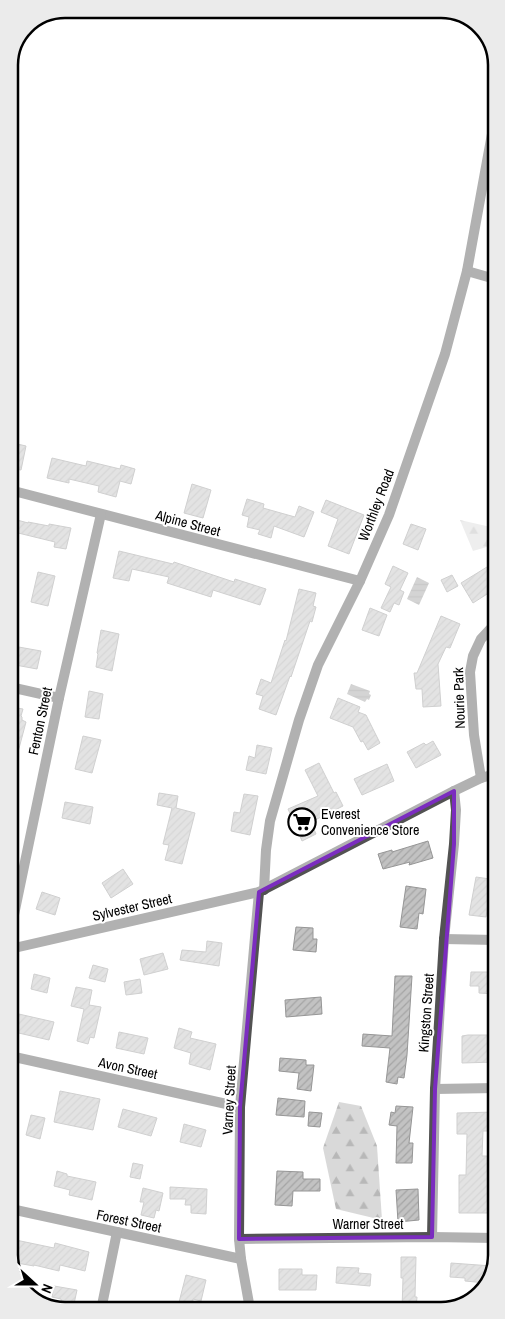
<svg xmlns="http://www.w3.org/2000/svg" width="505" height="1319" font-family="'Archivo Narrow',sans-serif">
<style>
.forest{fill:url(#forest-firs)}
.water{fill:url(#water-rules)}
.building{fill:url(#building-hatch);stroke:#969696}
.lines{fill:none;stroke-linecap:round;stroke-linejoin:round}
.minor{stroke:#525252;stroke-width:10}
.tertiary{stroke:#525252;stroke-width:10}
.marked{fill:none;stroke:#7b2cbf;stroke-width:4;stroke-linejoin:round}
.labels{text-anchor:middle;stroke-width:4;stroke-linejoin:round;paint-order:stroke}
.street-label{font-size:14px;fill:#000;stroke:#fff}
.poi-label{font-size:14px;fill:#000;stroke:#fff;text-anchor:start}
.rim{fill:none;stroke:#000;stroke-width:2.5}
</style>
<defs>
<pattern id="forest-firs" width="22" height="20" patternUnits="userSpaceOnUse" patternTransform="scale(1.25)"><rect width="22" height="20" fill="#d9d9d9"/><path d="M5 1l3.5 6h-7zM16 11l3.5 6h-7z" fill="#b8b8b8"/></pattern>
<pattern id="water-rules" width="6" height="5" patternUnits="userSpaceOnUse" patternTransform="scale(1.25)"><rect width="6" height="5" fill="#a0a0a0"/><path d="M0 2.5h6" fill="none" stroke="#888"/></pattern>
<pattern id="building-hatch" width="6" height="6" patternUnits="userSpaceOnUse" patternTransform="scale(1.25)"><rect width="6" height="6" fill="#c2c2c2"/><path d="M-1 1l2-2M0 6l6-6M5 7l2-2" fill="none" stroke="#a5a5a5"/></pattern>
</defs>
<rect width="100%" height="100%" fill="#fff"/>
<g class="forest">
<path d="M 460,520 L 495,528 L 495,546 L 490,546 L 473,551 Z"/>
<path d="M 339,1102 L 361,1106 L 377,1146 L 382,1220 L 336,1209 L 323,1148 Z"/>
</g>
<g class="water">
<path d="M 417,577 L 429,583 L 419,605 L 407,599 Z"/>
<path d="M 351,684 L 370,691 L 369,694 L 371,695 L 369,700 L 367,699 L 365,702 L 347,694 Z"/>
</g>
<g class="building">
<path d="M 9,442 L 26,446 L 21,470 L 9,468 Z"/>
<path d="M 52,458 L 86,466 L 87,461 L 120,469 L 121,465 L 135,469 L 131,484 L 120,481 L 116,497 L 98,492 L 99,486 L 69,479 L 69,483 L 47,478 Z"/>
<path d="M 192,484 L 211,490 L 203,518 L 184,513 Z"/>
<path d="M 247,499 L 264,504 L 263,508 L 295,517 L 299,506 L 314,512 L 304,537 L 274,526 L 271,538 L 258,534 L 260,530 L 247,527 L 249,517 L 242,515 Z"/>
<path d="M 326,500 L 364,515 L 349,554 L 328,546 L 338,519 L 321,512 Z"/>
<path d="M 10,518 L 28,523 L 28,522 L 49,526 L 49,524 L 71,528 L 66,549 L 54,547 L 55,542 L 10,531 Z"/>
<path d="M 411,524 L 426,529 L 418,550 L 403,544 Z"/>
<path d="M 119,551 L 173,564 L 174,562 L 234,582 L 235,579 L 266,589 L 260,605 L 213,590 L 211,597 L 167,583 L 169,577 L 132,569 L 129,581 L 113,578 Z"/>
<path d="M 393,566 L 408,573 L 400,590 L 404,592 L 399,605 L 394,603 L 390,612 L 381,608 L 391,587 L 385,584 Z"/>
<path d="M 487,567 L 495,580 L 495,589 L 473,603 L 461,583 Z"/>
<path d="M 38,572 L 55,576 L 48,606 L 31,602 Z"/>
<path d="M 452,575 L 458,586 L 447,592 L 441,580 Z"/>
<path d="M 299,589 L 316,593 L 313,606 L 316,607 L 312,622 L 310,621 L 291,677 L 290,676 L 276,715 L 259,709 L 263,696 L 256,694 L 261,679 L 271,683 L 285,640 L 286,641 Z"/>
<path d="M 370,608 L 387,615 L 379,636 L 362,630 Z"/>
<path d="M 441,616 L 460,624 L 450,648 L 446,647 L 438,664 L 441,706 L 423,707 L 422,689 L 416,689 L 414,673 L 417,673 Z"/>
<path d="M 101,630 L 119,634 L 112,671 L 96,667 L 98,654 L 97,653 Z"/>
<path d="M 13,646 L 41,651 L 37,669 L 10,664 Z"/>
<path d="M 89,691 L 103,694 L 99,719 L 85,717 Z"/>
<path d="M 338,698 L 360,707 L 358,712 L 366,715 L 380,743 L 368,750 L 363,741 L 361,742 L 353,727 L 330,718 Z"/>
<path d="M 11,707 L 23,709 L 21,716 L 22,717 L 22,720 L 26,722 L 13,771 L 10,770 L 10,713 Z"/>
<path d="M 83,736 L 101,740 L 92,773 L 75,769 Z"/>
<path d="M 433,741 L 441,755 L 416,768 L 407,752 L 424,743 L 426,745 Z"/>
<path d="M 257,745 L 272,748 L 266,774 L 246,770 L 249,756 L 255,758 Z"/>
<path d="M 319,763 L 334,793 L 336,792 L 343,806 L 311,822 L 316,834 L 302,841 L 288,809 L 318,796 L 305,770 Z"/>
<path d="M 387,764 L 394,781 L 362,795 L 354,779 Z"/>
<path d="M 159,793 L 178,796 L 176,808 L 195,813 L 182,864 L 165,860 L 169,845 L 163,844 L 172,808 L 157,805 Z"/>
<path d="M 244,794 L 258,796 L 250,835 L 231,831 L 234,812 L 240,813 Z"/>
<path d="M 65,802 L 93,807 L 90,824 L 62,818 Z"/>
<path d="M 428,841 L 433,858 L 409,865 L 410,862 L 383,869 L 378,854 L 392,850 L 392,852 Z"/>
<path d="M 123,869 L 133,884 L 111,898 L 102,883 Z"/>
<path d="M 476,877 L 490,879 L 488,891 L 490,891 L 486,917 L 469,915 Z"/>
<path d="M 406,886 L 426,889 L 423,914 L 419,913 L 417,929 L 400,927 Z"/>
<path d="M 42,892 L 60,898 L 55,915 L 36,909 Z"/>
<path d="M 296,927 L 313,928 L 313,939 L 317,939 L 316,952 L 293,950 Z"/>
<path d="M 207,941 L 222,943 L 219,966 L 180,960 L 182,950 L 206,952 Z"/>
<path d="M 163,953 L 168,969 L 144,975 L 140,959 Z"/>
<path d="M 93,965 L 108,969 L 105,982 L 89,978 Z"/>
<path d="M 471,972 L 496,972 L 496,994 L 479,993 L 479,986 L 470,986 Z"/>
<path d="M 34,974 L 50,978 L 47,993 L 31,989 Z"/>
<path d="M 395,976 L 412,976 L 407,1055 L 404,1078 L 398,1077 L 397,1084 L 386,1082 L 390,1048 L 362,1046 L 363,1034 L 392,1036 Z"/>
<path d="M 140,979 L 142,993 L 126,995 L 124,982 Z"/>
<path d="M 76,987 L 92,990 L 89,1005 L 101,1007 L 94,1038 L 90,1037 L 88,1044 L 77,1041 L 84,1009 L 71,1006 Z"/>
<path d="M 321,997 L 322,1014 L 286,1017 L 285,1000 Z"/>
<path d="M 10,1012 L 54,1022 L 49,1040 L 10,1031 Z"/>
<path d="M 179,1028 L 192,1032 L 190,1038 L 216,1044 L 210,1070 L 189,1064 L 191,1053 L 174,1048 Z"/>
<path d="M 119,1032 L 148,1038 L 144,1054 L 116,1048 Z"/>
<path d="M 468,1035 L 496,1035 L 496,1062 L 462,1063 L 462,1036 Z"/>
<path d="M 280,1058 L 306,1060 L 306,1065 L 314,1065 L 311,1091 L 297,1089 L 299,1073 L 279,1071 Z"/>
<path d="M 60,1091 L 100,1099 L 93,1130 L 54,1122 Z"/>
<path d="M 278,1098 L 305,1101 L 304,1117 L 276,1115 Z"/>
<path d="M 396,1106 L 413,1107 L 409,1143 L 413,1143 L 412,1163 L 396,1163 L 397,1126 L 389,1125 L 391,1112 L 395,1113 Z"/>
<path d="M 123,1109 L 157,1118 L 151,1136 L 118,1127 Z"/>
<path d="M 309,1112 L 322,1113 L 320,1127 L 308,1126 Z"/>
<path d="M 496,1112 L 496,1131 L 483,1131 L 482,1156 L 493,1156 L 493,1179 L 496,1179 L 496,1213 L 459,1213 L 459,1175 L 466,1175 L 467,1134 L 457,1134 L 457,1113 Z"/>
<path d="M 31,1115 L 45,1118 L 40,1139 L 26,1135 Z"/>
<path d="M 184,1124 L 206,1130 L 201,1147 L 180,1142 Z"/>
<path d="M 133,1163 L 143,1165 L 140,1179 L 130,1177 Z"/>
<path d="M 57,1171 L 67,1174 L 67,1176 L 96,1182 L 92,1200 L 69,1195 L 70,1190 L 54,1186 Z"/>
<path d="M 277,1171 L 303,1172 L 303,1179 L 320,1179 L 320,1191 L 293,1191 L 292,1206 L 275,1205 Z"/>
<path d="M 170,1187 L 207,1189 L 206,1214 L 191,1213 L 191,1205 L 185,1205 L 186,1199 L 170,1199 Z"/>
<path d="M 143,1188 L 163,1193 L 159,1211 L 156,1210 L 154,1218 L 141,1215 L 144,1202 L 140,1202 Z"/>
<path d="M 418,1189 L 419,1220 L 398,1222 L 396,1190 Z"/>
<path d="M 11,1239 L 54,1248 L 55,1243 L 89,1252 L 85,1271 L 60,1265 L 59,1271 L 34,1265 L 34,1266 L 11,1262 Z"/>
<path d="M 401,1257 L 416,1257 L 415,1297 L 417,1297 L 416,1308 L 402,1309 L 403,1278 L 401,1278 Z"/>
<path d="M 451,1263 L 492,1266 L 486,1283 L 465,1281 L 465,1278 L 450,1277 Z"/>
<path d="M 337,1267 L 359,1268 L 358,1273 L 371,1274 L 370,1286 L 336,1283 Z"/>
<path d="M 279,1269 L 302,1269 L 302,1275 L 317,1275 L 316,1290 L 279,1290 Z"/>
<path d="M 186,1275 L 206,1280 L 201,1301 L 193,1299 L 192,1310 L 177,1310 Z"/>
<path d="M 54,1286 L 77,1290 L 74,1304 L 61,1301 L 61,1299 L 52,1297 Z"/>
</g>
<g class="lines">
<g class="minor">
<path d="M 467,271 L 495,279"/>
<path d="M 10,490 L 360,581"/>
<path d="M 10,687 L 59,698"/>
<path d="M 481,778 L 474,735 L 470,672 L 473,656 L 481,639 L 495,624"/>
<path d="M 264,890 L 266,850 L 270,821 L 299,720 L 318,665 L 360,581 L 389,515 L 445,354 L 467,271 L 494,123"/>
<path d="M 10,934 L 59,698 L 101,514"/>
<path d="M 444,939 L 496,940"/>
<path d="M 10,1056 L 240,1107"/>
<path d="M 435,1089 L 496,1088"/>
<path d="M 11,1209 L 241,1259"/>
<path d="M 432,1237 L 435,1089 L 444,939 L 454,844 L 456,810 L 454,791"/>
<path d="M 239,1239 L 432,1237 L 496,1238"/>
<path d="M 250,1309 L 241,1259 L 239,1239 L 240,1107 L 259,892"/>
<path d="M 101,1310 L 117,1232"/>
</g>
<path class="tertiary" d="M 10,949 L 259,892 L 454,791 L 481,778 L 495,774"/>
</g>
<path d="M0 0H505V1319H0ZM 454,791 L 454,844 L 435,1089 L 432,1237 L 239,1239 L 240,1107 L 259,892 Z" fill="#fff" fill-opacity=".55" fill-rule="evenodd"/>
<path class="marked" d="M 454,791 L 454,844 L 435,1089 L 432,1237 L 239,1239 L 240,1107 L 259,892 Z"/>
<defs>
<g id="supermarket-ring" transform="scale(1.4375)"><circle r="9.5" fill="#fff" stroke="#000" stroke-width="1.5"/><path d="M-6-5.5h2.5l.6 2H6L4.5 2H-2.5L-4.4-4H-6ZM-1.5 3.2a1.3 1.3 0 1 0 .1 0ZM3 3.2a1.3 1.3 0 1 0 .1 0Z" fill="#000"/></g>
</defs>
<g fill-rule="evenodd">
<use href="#supermarket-ring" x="302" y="822"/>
</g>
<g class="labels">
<g class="street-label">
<text transform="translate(376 505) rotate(-69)" y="5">Worthley Road</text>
<text transform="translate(188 523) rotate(15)" y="5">Alpine Street</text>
<text transform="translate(459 698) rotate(-92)" y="5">Nourie Park</text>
<text transform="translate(40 721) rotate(-78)" y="5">Fenton Street</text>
<text transform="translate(132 907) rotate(-13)" y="5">Sylvester Street</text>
<text transform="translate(426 1013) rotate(-86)" y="5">Kingston Street</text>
<text transform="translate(128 1068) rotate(12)" y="5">Avon Street</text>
<text transform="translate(229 1100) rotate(-87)" y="5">Varney Street</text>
<text transform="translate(129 1221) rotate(12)" y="5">Forest Street</text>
<text x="368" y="1229">Warner Street</text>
</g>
<g class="poi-label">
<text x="321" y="819">Everest<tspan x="321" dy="16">Convenience Store</tspan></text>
</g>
</g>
<path d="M0 0H505V1319H0ZM65 18H441A47 47 0 0 1 488 65V1255A47 47 0 0 1 441 1302H65A47 47 0 0 1 18 1255V65A47 47 0 0 1 65 18Z" fill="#ebebeb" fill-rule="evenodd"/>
<path class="rim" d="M65 18H441A47 47 0 0 1 488 65V1255A47 47 0 0 1 441 1302H65A47 47 0 0 1 18 1255V65A47 47 0 0 1 65 18Z"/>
<g transform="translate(35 1284) rotate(111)" stroke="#ffffff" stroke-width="4" paint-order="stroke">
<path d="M0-4L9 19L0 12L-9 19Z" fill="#000000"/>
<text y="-8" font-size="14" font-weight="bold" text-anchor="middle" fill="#000000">N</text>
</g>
</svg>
